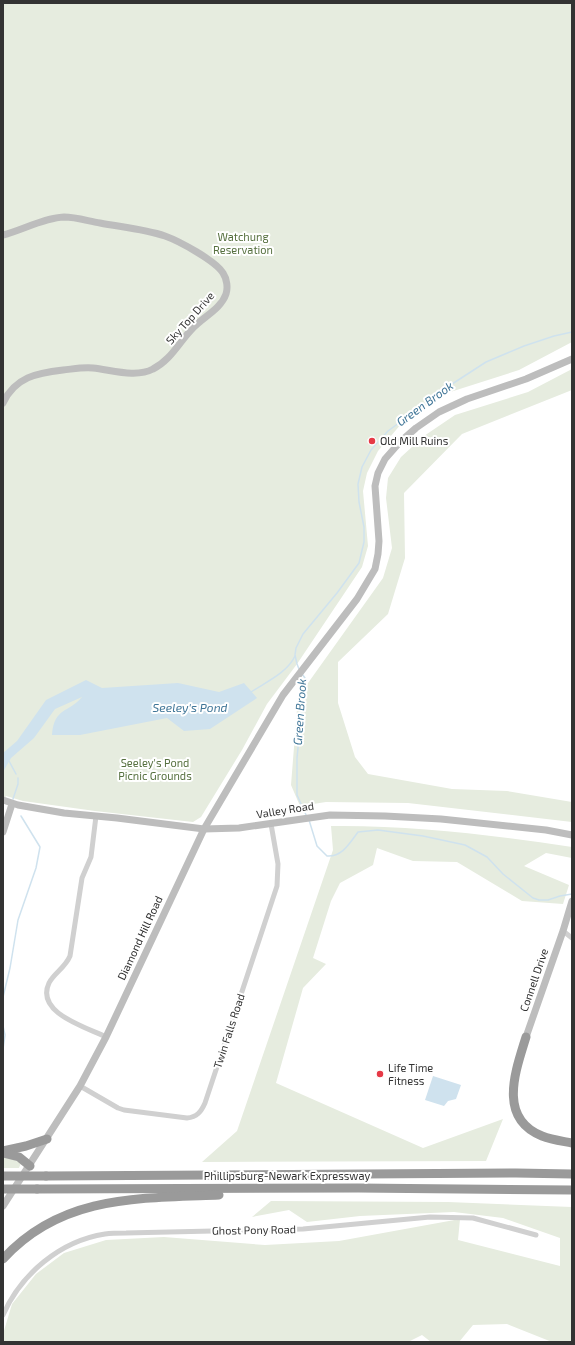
<svg xmlns="http://www.w3.org/2000/svg" width="575" height="1345" font-family="'Exo 2',sans-serif">
<style>
.green{fill:#e6ecdf}
.water{fill:#cfe2ee}
.lines{fill:none;stroke-linecap:round;stroke-linejoin:round}
.stream{stroke:#cfe2ee;stroke-width:1.5}
.street{stroke:#d0d0d0;stroke-width:5}
.secondary{stroke:#bdbdbd;stroke-width:7}
.highway{stroke:#9a9a9a;stroke-width:9}
.highway-bridge{stroke:#9a9a9a;stroke-width:9}
.poi-dot{fill:#e63946;stroke:#fff;stroke-width:1.5}
.labels{text-anchor:middle;stroke-width:4;stroke-linejoin:round;paint-order:stroke}
.park-label{font-size:11px;fill:#56703f;stroke:#fff}
.street-label{font-size:11px;fill:#333;stroke:#fff}
.poi-label{font-size:11px;fill:#333;stroke:#fff;text-anchor:start}
.water-label{font-size:12px;font-style:italic;fill:#3f7597;stroke:#fff}
</style>
<rect width="100%" height="100%" fill="#fff"/>
<g class="green">
<path d="M 3,3 L 572,3 L 572,342 L 519,370 L 444,394 L 402,423 L 378,451 L 367,473 L 363,491 L 368,546 L 362,567 L 297,664 L 267,704 L 242,750 L 201,817 L 193,822 L 95,811 L 23,801 L 6,796 L 3,803 Z"/>
<path d="M 572,369 L 572,390 L 462,434 L 404,493 L 405,558 L 388,614 L 338,662 L 338,703 L 355,757 L 368,774 L 452,789 L 507,791 L 572,802 L 572,822 L 408,803 L 326,802 L 300,806 L 291,785 L 298,697 L 383,578 L 392,548 L 386,498 L 388,478 L 401,457 L 424,436 L 455,415 L 528,392 Z"/>
<path d="M 331,826 C 411,825 492,835 572,847 L 572,858 L 546,853 L 524,866 L 569,885 L 563,904 L 522,901 L 457,862 L 413,861 L 377,848 L 373,865 L 340,883 L 331,901 L 313,958 L 326,964 L 303,988 L 276,1083 L 423,1148 L 503,1119 L 486,1161 L 202,1162 L 237,1131 L 333,850 Z"/>
<path d="M 3,1155 L 21,1163 L 19,1168 L 3,1168 Z"/>
<path d="M 271,1201 L 448,1202 L 572,1207 L 572,1342 L 552,1342 L 507,1324 L 473,1325 L 459,1342 L 431,1342 L 422,1335 L 408,1342 L 3,1342 L 3,1334 L 12,1304 L 36,1274 L 64,1253 L 106,1240 L 164,1237 L 265,1245 L 339,1241 L 460,1219 L 458,1240 L 560,1266 L 560,1238 L 503,1218 L 454,1212 L 360,1216 L 307,1222 L 289,1210 L 252,1217 Z"/>
</g>
<g class="water">
<path d="M 86,680 L 102,688 L 178,683 L 219,692 L 244,683 L 257,698 L 210,729 L 184,731 L 167,718 L 80,735 L 52,735 C 54,707 69,713 82,697 L 55,709 L 34,738 L 11,758 L 3,772 L 3,753 L 17,741 L 46,700 Z"/>
<path d="M 433,1076 L 461,1085 L 456,1099 L 448,1101 L 444,1106 L 425,1100 Z"/>
</g>
<g class="lines">
<g class="stream">
<path d="M 299,669 L 297,664 L 295,655 L 296,648 L 303,634 L 337,593 L 359,563 L 364,542 L 364,527 L 359,502 L 358,484 L 362,467 L 371,450 L 388,431 L 449,386 L 486,362 L 524,346 L 554,336 L 572,332"/>
<path d="M 302,674 L 305,678 L 297,758 L 297,795 L 307,817"/>
<path d="M 251,692 C 266,682 287,673 295,656"/>
<path d="M 9,761 L 16,774"/>
<path d="M 13,799 L 18,784 L 18,778"/>
<path d="M 309,820 L 317,846 L 327,856 C 342,857 349,844 358,832 L 378,830 L 423,836 L 465,845 L 487,857 L 503,874 L 533,898 L 539,900 L 548,900 L 560,896 L 572,894"/>
<path d="M 3,997 L 10,968 L 18,920 L 36,868 L 40,847 L 21,816"/>
<path d="M 3,1026 L 5,1035 L 3,1049"/>
</g>
<g class="street">
<path d="M 96,816 L 91,857 L 82,878 L 70,956 C 65,968 54,973 49,983 C 35,1013 86,1027 106,1037"/>
<path d="M 563,931 L 572,938"/>
<path d="M 80,1086 L 118,1108 L 124,1110 L 187,1118 C 197,1117 201,1112 205,1103 L 277,886 L 278,864 L 271,824"/>
<path d="M 3,1315 C 21,1274 60,1241 105,1234 C 112,1233 119,1233 126,1233 L 303,1229 L 430,1217 L 473,1218 L 536,1235"/>
</g>
<g class="secondary">
<path d="M 3,235 C 23,230 43,218 64,217 C 76,217 88,221 100,223 C 121,227 144,229 165,236 C 179,241 216,261 223,273 C 227,279 228,288 226,294 C 221,309 203,317 193,328 C 179,342 171,360 153,369 C 136,378 112,370 93,368 C 83,367 73,369 63,370 C 37,373 15,377 3,403"/>
<path d="M 3,800 L 18,805 L 64,813 L 117,818 L 204,829 L 239,828 L 330,815 L 385,816 L 441,819 L 546,830 L 572,835"/>
<path d="M 3,832 L 12,804"/>
<path d="M 526,1037 L 563,931 L 572,901"/>
<path d="M 3,1206 L 80,1086 L 106,1037 L 204,829 L 283,695 L 357,599 L 375,569 L 378,554 L 379,541 L 375,486 L 378,473 L 385,459 L 400,442 L 416,428 L 439,412 L 467,399 L 526,379 L 572,359"/>
</g>
<g class="highway">
<path d="M 526,1037 C 516,1070 497,1118 542,1136 C 552,1140 562,1141 572,1143"/>
<path d="M 3,1151 L 26,1146 L 47,1139"/>
<path d="M 3,1153 L 19,1157 L 30,1166"/>
<path d="M 46,1176 L 516,1173 L 572,1174"/>
<path d="M 37,1189 L 358,1188 L 572,1190"/>
<path d="M 3,1259 C 61,1195 139,1198 219,1195"/>
</g>
<g class="highway-bridge">
<path d="M 3,1176 L 46,1176"/>
<path d="M 3,1189 L 37,1189"/>
</g>
</g>
<g class="poi-dot">
<circle cx="372" cy="441" r="4"/>
<circle cx="380" cy="1074" r="4"/>
</g>
<g class="labels">
<g class="park-label">
<text x="243" y="241">Watchung<tspan x="243" dy="13">Reservation</tspan></text>
<text x="155" y="767">Seeley's Pond<tspan x="155" dy="13">Picnic Grounds</tspan></text>
</g>
<g class="street-label">
<text transform="translate(190 318) rotate(-48)" y="4">Sky Top Drive</text>
<text transform="translate(285 810) rotate(-9)" y="4">Valley Road</text>
<text transform="translate(140 938) rotate(-65)" y="4">Diamond Hill Road</text>
<text transform="translate(534 980) rotate(-71)" y="4">Connell Drive</text>
<text transform="translate(229 1031) rotate(-72)" y="4">Twin Falls Road</text>
<text x="287" y="1180">Phillipsburg-Newark Expressway</text>
<text transform="translate(254 1230) rotate(-1)" y="4">Ghost Pony Road</text>
</g>
<g class="poi-label">
<text x="380" y="445">Old Mill Ruins</text>
<text x="388" y="1072">Life Time<tspan x="388" dy="13">Fitness</tspan></text>
</g>
<g class="water-label">
<text transform="translate(425 404) rotate(-36)" y="4">Green Brook</text>
<text x="190" y="712">Seeley's Pond</text>
<text transform="translate(300 712) rotate(-86)" y="4">Green Brook</text>
</g>
</g>
<rect width="575" height="1345" fill="none" stroke="#333333" stroke-width="8"/>
</svg>
